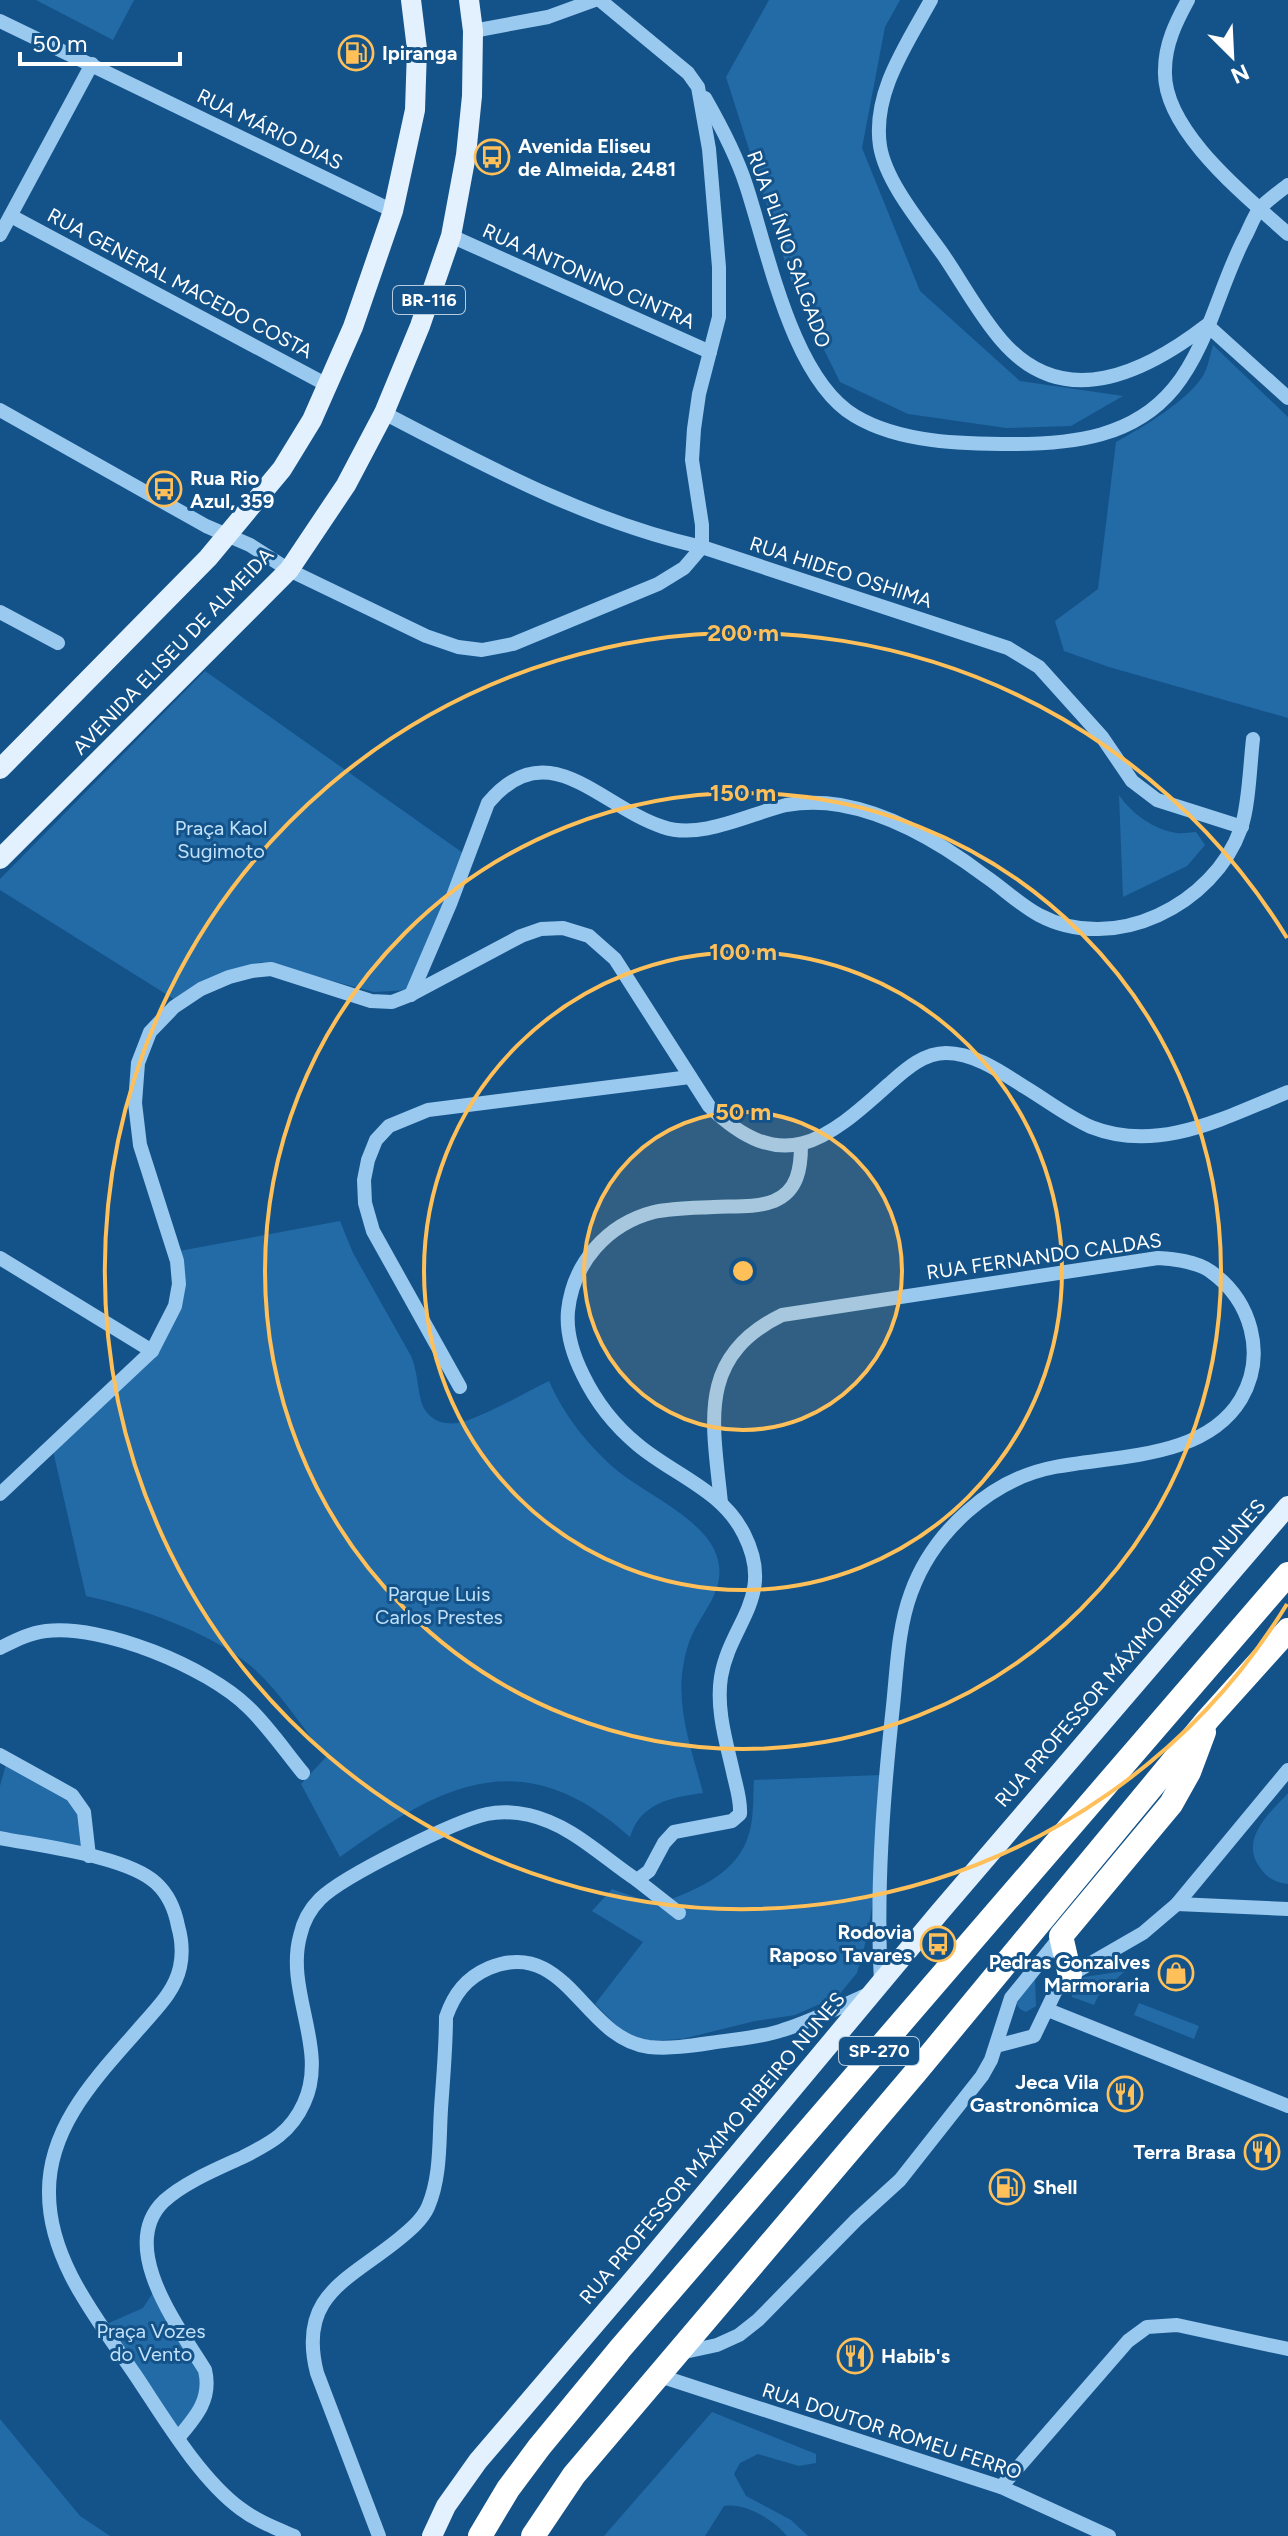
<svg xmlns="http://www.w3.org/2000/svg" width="1288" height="2536" font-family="Figtree,sans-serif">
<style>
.green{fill:#236ba7}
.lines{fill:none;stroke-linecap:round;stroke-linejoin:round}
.minor{stroke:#9ac9f0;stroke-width:14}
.major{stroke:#e3f1ff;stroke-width:20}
.highway{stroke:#fff;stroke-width:24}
.ring{fill:none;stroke:#ffbf59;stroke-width:4}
.labels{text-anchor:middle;stroke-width:6;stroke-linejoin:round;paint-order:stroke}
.shield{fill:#145389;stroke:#b8cbdc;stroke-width:2}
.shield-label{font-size:18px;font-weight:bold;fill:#fff}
.poi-label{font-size:20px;font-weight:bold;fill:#fff;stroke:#145389;text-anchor:start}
.street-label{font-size:20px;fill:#fff;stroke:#145389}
.park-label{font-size:20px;fill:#c1e1fb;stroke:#145389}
.centre{fill:#ffbf59;stroke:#145389;stroke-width:4}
.ring-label{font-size:24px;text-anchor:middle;font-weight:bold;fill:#ffbf59;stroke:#145389;stroke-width:6;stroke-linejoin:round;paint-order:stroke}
</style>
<rect width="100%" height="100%" fill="#145389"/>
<g class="green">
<path d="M 36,0 L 134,0 L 113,40 Z"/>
<path d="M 769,0 L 900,0 L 885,27 L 862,148 L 920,291 L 1020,381 L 1123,396 L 1071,426 L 1006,428 L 908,414 L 840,382 L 793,287 L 726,77 Z"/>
<path d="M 1213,345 L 1288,417 L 1288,718 L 1109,667 L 1064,651 L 1055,621 L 1098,589 L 1116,442 C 1143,427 1186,402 1203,376 C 1208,368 1210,355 1213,345 Z"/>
<path d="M 205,671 L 463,853 L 409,990 L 374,992 L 261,962 L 177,1001 L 0,890 L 0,879 Z"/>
<path d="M 1119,795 C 1131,813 1154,830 1177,833 C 1183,834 1190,832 1196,832 L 1205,845 L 1187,866 L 1123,897 Z"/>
<path d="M 340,1221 L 353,1253 L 411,1356 C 419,1374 417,1397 425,1410 C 432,1421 445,1425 458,1423 C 480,1419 526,1392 549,1381 C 564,1416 590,1448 619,1472 C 647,1494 704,1520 716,1554 C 728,1585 706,1607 693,1633 C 687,1645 684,1659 682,1674 C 678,1715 693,1754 703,1793 C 672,1797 640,1803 630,1837 C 523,1741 443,1783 340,1857 L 301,1784 L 326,1757 C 302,1727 280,1691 251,1666 C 210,1632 138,1607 86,1596 L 52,1446 L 115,1388 L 175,1306 L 174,1252 Z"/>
<path d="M 6,1764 L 78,1805 L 83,1855 L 0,1838 L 0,1786 Z"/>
<path d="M 880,1775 L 879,1865 L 867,1937 L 857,1973 L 838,1996 L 795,2015 L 755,2021 L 682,2039 L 645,2041 L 620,2029 L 595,2004 L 643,1942 L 592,1911 L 612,1889 L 657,1905 C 694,1890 740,1875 750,1830 C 754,1814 753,1796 754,1780 Z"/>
<path d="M 1288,1793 L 1288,1884 C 1277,1883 1267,1878 1261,1869 C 1238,1840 1269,1814 1288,1793 Z"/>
<path d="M 1125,1971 L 1098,1996 L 1094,2005 L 1072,1997 L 1070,1988 L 1084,1977 Z"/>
<path d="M 1035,1978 L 1036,2006 L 1026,2012 L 1020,2009 L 1014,2001 Z"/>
<path d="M 1139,2003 L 1199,2026 L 1194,2039 L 1134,2015 Z"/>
<path d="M 156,2288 L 207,2387 L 178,2438 L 102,2326 L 143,2308 Z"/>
<path d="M 712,2412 L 816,2454 L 816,2463 L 799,2466 L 758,2454 L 740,2463 L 734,2474 L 746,2496 L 791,2520 L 808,2536 L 787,2536 C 775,2520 744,2502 724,2506 L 705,2536 L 604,2536 Z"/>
<path d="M 0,2419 L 80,2516 L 110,2536 L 0,2536 Z"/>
</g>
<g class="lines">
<g class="minor">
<path d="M 931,0 C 907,44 872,93 880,146 C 886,183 923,226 944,256 C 963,284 980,316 1002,341 C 1064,413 1146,372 1207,325 L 1288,398"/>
<path d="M 1188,0 C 1176,22 1165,44 1165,70 C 1162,130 1247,197 1288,234"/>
<path d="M 0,21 L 393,211"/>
<path d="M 473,31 L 548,17 L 595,0"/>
<path d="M 705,98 C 721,126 736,154 746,185 C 768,251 792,379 855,416 C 900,443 963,444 1014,444 C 1073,444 1134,437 1174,388 C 1209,345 1220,283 1246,235 C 1250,227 1254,216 1260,208 C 1268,200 1279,192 1288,185"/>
<path d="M 11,216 L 329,386"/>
<path d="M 0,235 L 92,64"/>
<path d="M 451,236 L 710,352"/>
<path d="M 0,410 L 206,526 L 250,545 L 289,570 L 426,636 L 458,647 L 482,650 L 513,644 L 658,584 L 684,568 L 702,547 L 702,525 L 692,460 L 694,429 L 699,394 L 719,317 L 719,267 L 709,149 L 698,87 L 688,73 L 600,0"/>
<path d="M 384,413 C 486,466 589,522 702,547 L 1008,648 L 1039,667 L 1102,737 L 1132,781 L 1157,800 L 1242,827"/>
<path d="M 0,612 L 58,643"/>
<path d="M 411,995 L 450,904 L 488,803 C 548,731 599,806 663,827 C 701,840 749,814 786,805 C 804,802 822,802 840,805 C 892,814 944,845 985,876 C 1003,888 1020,905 1039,915 C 1114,955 1214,905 1241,828 C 1249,806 1250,764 1253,739"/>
<path d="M 0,1258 L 152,1351"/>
<path d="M 460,1387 L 373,1231 L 365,1203 L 364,1180 L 368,1160 L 376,1140 L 389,1126 L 428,1110 L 690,1077"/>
<path d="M 0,1494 L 152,1351 L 175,1306 L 179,1284 L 177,1261 L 140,1145 L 135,1103 L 138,1063 L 150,1032 L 174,1007 L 201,989 L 229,977 L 252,971 L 271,969 L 371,1001 L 392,1002 L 410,995 L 521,936 L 541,929 L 563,928 L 589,936 L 615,959 L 709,1106 C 782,1177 825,1142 889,1084 C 905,1070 923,1053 946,1053 C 974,1053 1001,1072 1023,1086 C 1045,1099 1068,1117 1091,1127 C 1159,1154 1225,1117 1288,1092"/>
<path d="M 721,1503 C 713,1423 696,1357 782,1315 L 1158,1258 C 1175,1259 1195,1261 1210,1271 C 1251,1300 1267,1354 1241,1399 C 1205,1459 1117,1455 1055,1467 C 991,1479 933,1532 911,1593 C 898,1628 897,1668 893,1706 C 883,1798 876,1890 881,1983"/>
<path d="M 0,1648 C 14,1641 29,1633 46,1631 C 103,1624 207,1667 248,1707 C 268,1726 285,1751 303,1773"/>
<path d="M 0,1755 L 72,1795 L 84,1812 L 89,1856"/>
<path d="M 0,1838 C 40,1846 127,1856 156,1883 C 168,1894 175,1910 178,1926 C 182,1940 183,1953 180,1967 C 175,1990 159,2006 144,2023 C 102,2072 48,2123 49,2193 C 49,2262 99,2321 136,2376 C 164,2418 200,2479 241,2509 C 257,2521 275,2528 294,2536"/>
<path d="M 637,1880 L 679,1913"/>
<path d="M 1177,1904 L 1288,1909"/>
<path d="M 1048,2010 L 1288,2106"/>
<path d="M 996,2046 L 1034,2036 L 1057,1988 L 1065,1978 L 1143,1933 L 1177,1904 L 1288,1770"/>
<path d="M 680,2353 L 717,2345 L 739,2335 L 758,2320 L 856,2220 L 900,2180 L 982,2076 L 991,2060 L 1011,1998 L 1061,1936"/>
<path d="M 657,2375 L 1001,2487 L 1109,2536"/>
<path d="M 178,2438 C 196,2417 212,2399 205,2370 C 180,2329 116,2247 164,2201 C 185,2182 217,2169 243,2157 C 271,2143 291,2132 304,2103 C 329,2049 285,1992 300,1936 C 303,1922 310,1909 320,1899 C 343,1876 455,1821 487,1814 C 501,1811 515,1812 529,1815 C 572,1825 602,1857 637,1880 L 649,1871 L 664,1843 L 674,1832 L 732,1821 L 740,1814 C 741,1800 736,1786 733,1772 C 726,1741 716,1709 721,1677 C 730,1623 776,1597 744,1534 C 722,1490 674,1475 638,1445 C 615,1426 596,1402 583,1375 C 573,1355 566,1333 568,1311 C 573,1263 607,1224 654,1212 C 673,1208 694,1208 714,1207 C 732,1206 756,1208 774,1201 C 798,1191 801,1168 801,1145"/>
<path d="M 1001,2487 L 1128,2341 L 1147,2327 L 1177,2325 L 1288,2349"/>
<path d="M 379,2536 L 317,2373 C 297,2295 349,2280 399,2239 C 410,2230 422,2220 428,2207 C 441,2177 439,2141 441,2109 C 443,2079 446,2048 446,2017 C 454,1994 466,1978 489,1968 C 567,1936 583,2039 649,2047 C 670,2049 690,2046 710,2043 C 734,2039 760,2038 783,2030 C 812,2021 840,2007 868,1994"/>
</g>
<g class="major">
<path d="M 0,769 L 208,558 L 282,469 L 312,420 L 353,327 L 393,211 L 415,110 L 417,49 L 411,0"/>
<path d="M 0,859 L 289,570 L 346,485 L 384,413 L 420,326 L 451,236 L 466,155 L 472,96 L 473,31 L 469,0"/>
<path d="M 432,2536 L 446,2506 L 478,2461 L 642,2269 L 939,1913 L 1288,1506"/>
</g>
<g class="highway">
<path d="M 1070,1975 L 1061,1936 L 1171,1804 L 1189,1772 L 1204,1732"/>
<path d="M 480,2536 L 508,2489 L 540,2446 L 619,2350 L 1288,1574"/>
<path d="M 533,2536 L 574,2475 L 916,2072 L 1208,1719 L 1288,1630"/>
</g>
</g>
<circle cx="743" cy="1271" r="159" fill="#ffbf59" fill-opacity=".12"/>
<g class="ring">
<circle cx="743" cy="1271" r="159"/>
<circle cx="743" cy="1271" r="319"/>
<circle cx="743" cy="1271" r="478"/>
<path d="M1287 1604A638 638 0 1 1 1287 938"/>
</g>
<defs>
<g id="fuel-ring" transform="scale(1.8)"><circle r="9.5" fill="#145389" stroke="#ffbf59" stroke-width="1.5"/><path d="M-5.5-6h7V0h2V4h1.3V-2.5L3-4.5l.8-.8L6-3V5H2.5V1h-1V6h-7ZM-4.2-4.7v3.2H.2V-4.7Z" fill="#ffbf59"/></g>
<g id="bus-ring" transform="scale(1.8)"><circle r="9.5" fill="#145389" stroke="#ffbf59" stroke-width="1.5"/><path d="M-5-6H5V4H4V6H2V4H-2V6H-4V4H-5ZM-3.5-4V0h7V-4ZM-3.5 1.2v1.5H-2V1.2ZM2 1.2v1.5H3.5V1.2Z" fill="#ffbf59"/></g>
<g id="shop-ring" transform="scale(1.8)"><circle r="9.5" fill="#145389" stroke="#ffbf59" stroke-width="1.5"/><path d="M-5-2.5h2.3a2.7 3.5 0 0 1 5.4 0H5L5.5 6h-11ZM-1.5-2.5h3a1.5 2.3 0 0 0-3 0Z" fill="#ffbf59"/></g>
<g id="restaurant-ring" transform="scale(1.8)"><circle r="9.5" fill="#145389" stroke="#ffbf59" stroke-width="1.5"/><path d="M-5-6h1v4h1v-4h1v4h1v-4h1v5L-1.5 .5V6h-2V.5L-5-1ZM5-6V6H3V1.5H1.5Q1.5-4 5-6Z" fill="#ffbf59"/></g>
</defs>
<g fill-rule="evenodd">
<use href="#fuel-ring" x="356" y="53"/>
<use href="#bus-ring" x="492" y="157"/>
<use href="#bus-ring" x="164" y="489"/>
<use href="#bus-ring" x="938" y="1944"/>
<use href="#shop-ring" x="1176" y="1973"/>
<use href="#restaurant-ring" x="1125" y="2094"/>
<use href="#restaurant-ring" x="1262" y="2152"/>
<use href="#fuel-ring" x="1007" y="2187"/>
<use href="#restaurant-ring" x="855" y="2356"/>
</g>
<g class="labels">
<g class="shield">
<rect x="393" y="286" width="72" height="28" rx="6"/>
<rect x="839" y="2037" width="80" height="28" rx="6"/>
</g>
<g class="shield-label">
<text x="429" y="306">BR-116</text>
<text x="879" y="2057">SP-270</text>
</g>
<g class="poi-label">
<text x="382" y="60">Ipiranga</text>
<text x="518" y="153">Avenida Eliseu<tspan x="518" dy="23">de Almeida, 2481</tspan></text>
<text x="190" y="485">Rua Rio<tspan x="190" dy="23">Azul, 359</tspan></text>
<text x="912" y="1939" text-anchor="end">Rodovia<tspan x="912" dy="23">Raposo Tavares</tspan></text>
<text x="1150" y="1969" text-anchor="end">Pedras Gonzalves<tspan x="1150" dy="23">Marmoraria</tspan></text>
<text x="1099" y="2089" text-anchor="end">Jeca Vila<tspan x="1099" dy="23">Gastronômica</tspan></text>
<text x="1236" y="2159" text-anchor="end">Terra Brasa</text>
<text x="1033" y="2194">Shell</text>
<text x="881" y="2363">Habib's</text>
</g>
<g class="street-label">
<text transform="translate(270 129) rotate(26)" y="7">RUA MÁRIO DIAS</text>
<text transform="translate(789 249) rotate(70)" y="7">RUA PLÍNIO SALGADO</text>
<text transform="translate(589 276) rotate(24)" y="7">RUA ANTONINO CINTRA</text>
<text transform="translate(180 283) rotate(28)" y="7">RUA GENERAL MACEDO COSTA</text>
<text transform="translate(841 572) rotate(18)" y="7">RUA HIDEO OSHIMA</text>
<text transform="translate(173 651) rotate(-46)" y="7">AVENIDA ELISEU DE ALMEIDA</text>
<text transform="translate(1044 1256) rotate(-8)" y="7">RUA FERNANDO CALDAS</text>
<text transform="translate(1130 1653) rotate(-49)" y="7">RUA PROFESSOR MÁXIMO RIBEIRO NUNES</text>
<text transform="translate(712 2148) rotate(-50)" y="7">RUA PROFESSOR MÁXIMO RIBEIRO NUNES</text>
<text transform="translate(892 2431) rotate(18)" y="7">RUA DOUTOR ROMEU FERRO</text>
</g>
<g class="park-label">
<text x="221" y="835">Praça Kaol<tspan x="221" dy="23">Sugimoto</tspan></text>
<text x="439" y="1601">Parque Luis<tspan x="439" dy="23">Carlos Prestes</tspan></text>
<text x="151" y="2338">Praça Vozes<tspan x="151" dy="23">do Vento</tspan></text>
</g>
</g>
<circle cx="743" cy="1271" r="12" class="centre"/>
<g class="ring-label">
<text x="743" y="641">200 m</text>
<text x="743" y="801">150 m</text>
<text x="743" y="960">100 m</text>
<text x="743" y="1120">50 m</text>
</g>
<g transform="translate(1232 56) rotate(156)" stroke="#145389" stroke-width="6" paint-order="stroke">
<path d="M0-6L14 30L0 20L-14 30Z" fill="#ffffff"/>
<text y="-12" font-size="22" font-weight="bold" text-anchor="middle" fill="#ffffff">N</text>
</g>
<path d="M20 52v12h160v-12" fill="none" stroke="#ffffff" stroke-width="4"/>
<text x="32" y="52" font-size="24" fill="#ffffff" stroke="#145389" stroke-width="6" paint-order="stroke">50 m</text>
</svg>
